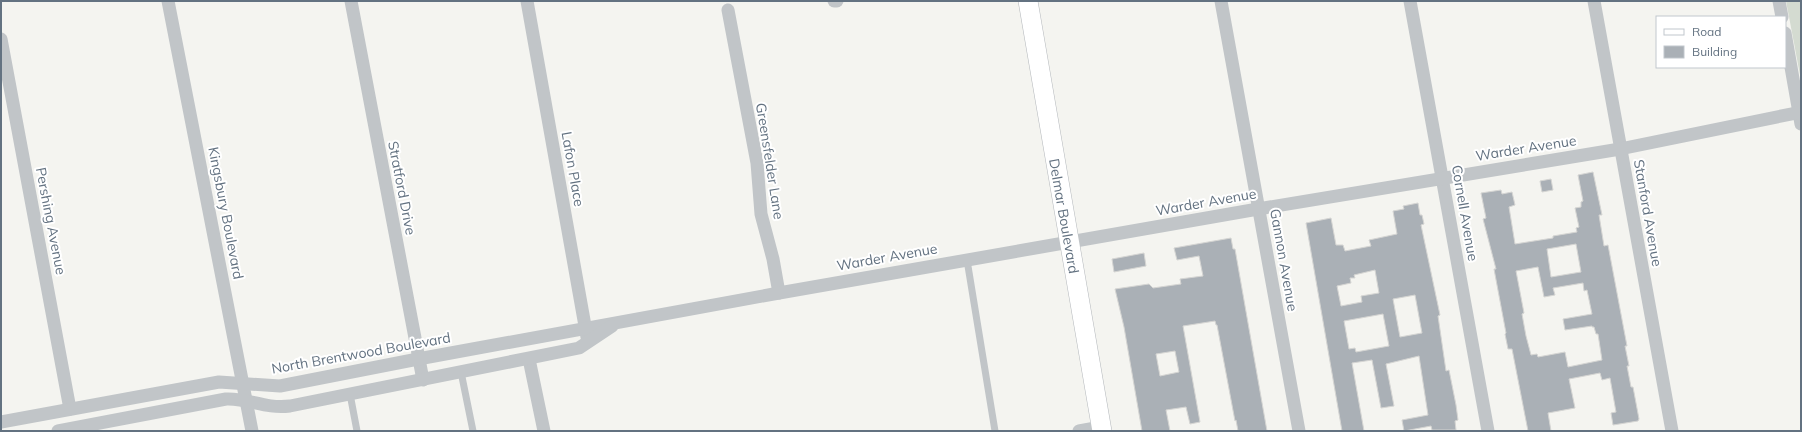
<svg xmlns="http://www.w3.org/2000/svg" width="1802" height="432" font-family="Mulish,sans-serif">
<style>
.green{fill:#d4dbd1}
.building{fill:#aab0b6;stroke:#d5d5d3;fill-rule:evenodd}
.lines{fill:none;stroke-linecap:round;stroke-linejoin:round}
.secondary-casing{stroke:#b4b8bc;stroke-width:20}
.lane{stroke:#c1c5c8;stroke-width:7}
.street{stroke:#c1c5c8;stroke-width:13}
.secondary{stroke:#fff;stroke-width:19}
.labels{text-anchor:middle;stroke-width:4;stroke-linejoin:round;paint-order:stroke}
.street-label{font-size:14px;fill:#637281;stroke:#fff}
</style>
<rect width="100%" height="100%" fill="#f4f4f0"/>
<path class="green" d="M 1786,1 L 1801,1 L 1801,80 Z"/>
<g class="building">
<path d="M 1593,172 L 1602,215 L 1599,215 L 1604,246 L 1608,245 L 1627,346 L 1625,346 L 1629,366 L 1627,366 L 1631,387 L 1633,387 L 1639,419 L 1638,421 L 1613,425 L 1611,413 L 1616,412 L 1610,378 L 1602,380 L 1600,373 L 1569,379 L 1575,408 L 1548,413 L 1551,431 L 1528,431 L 1512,349 L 1508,349 L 1505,334 L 1506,333 L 1494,269 L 1496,269 L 1483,219 L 1486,218 L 1481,193 L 1501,190 L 1502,194 L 1512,192 L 1515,205 L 1509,207 L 1515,244 L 1553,238 L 1553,236 L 1577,232 L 1576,228 L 1579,227 L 1575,208 L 1581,207 L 1581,202 L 1583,201 L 1578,175 ZM 1576,244 L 1581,272 L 1551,277 L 1547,249 ZM 1538,267 L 1544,297 L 1555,295 L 1553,288 L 1583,283 L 1584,291 L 1587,290 L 1592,314 L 1563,319 L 1565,330 L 1592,326 L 1592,327 L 1594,327 L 1596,334 L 1598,334 L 1602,360 L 1568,367 L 1565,352 L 1538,357 L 1537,354 L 1531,355 L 1526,336 L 1522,314 L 1524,313 L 1516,271 Z"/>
<path d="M 1551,179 L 1553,190 L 1542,192 L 1540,181 Z"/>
<path d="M 1418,203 L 1420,215 L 1422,215 L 1424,224 L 1421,225 L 1440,315 L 1438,316 L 1446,371 L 1449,370 L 1456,405 L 1458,420 L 1455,421 L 1456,430 L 1432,430 L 1431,426 L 1404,431 L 1402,420 L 1428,415 L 1419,356 L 1386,364 L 1394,406 L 1381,408 L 1372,360 L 1352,363 L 1364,431 L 1342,431 L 1306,223 L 1331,218 L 1336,245 L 1343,245 L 1345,251 L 1371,246 L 1369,240 L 1397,234 L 1393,211 L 1404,209 L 1403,206 ZM 1375,270 L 1379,293 L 1361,296 L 1362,302 L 1341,306 L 1337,286 L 1351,283 L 1350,278 L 1355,278 L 1354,275 ZM 1415,295 L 1422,333 L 1400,337 L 1393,299 ZM 1383,314 L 1389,346 L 1356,352 L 1355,348 L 1349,349 L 1344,321 Z"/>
<path d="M 1231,238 L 1233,249 L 1235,249 L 1267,431 L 1238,431 L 1236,420 L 1235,421 L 1217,325 L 1216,325 L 1215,321 L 1183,326 L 1200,422 L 1190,424 L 1186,407 L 1166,410 L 1170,431 L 1142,431 L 1124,327 L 1115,289 L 1149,284 L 1153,288 L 1181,284 L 1180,279 L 1203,276 L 1199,256 L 1177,260 L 1174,248 ZM 1175,351 L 1179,372 L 1160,376 L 1156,354 Z"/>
<path d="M 1144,253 L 1146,266 L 1114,272 L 1112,259 Z"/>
</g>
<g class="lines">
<g class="secondary-casing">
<path id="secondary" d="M 1028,1 L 1102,431"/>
</g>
<g class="lane">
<path d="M 967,260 L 995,431"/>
<path d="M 461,372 L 473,431"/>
<path d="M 350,394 L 357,431"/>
</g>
<g class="street">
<path d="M 168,1 L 252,431"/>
<path d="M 351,1 L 423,380"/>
<path d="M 527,1 L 587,337"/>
<path d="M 834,1 L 837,1"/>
<path d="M 1221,1 L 1299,431"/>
<path d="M 1410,1 L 1488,431"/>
<path d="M 1594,1 L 1672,431"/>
<path d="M 1779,1 L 1782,17"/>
<path d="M 728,10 L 757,163 L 761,214 L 773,259 L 779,293"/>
<path d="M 1785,33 L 1801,124"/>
<path d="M 1,39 L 70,409"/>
<path d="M 529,359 L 544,431"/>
<path d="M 1,422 L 219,382 L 280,386 L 418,359 L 779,293 L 1258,209 L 1620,149 L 1801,112"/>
<path d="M 58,431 L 226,399 C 249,398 264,409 290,406 L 579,348 L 612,326"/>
<path d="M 1079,431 L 1101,427"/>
</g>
<use href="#secondary" class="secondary"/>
</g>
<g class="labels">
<g class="street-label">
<text transform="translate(1526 148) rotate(-9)" y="5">Warder Avenue</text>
<text transform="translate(770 161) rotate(81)" y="5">Greensfelder Lane</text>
<text transform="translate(573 169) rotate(80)" y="5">Lafon Place</text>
<text transform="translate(402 188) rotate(79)" y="5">Stratford Drive</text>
<text transform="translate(1206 202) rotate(-10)" y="5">Warder Avenue</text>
<text transform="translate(226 213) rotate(79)" y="5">Kingsbury Boulevard</text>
<text transform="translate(1465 213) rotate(80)" y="5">Cornell Avenue</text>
<text transform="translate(1648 213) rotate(80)" y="5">Stanford Avenue</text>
<text transform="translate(1064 216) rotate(80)" y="5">Delmar Boulevard</text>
<text transform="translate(51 221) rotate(79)" y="5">Pershing Avenue</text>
<text transform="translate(887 257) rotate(-10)" y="5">Warder Avenue</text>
<text transform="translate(1284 260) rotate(80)" y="5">Gannon Avenue</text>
<text transform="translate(361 353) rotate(-10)" y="5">North Brentwood Boulevard</text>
</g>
</g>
<rect width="1802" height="432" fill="none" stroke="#637281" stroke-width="4"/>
<rect x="1656" y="16" width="130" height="52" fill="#ffffff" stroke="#c1c7cd"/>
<rect x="1664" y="29" width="20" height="6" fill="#ffffff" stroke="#c1c7cd"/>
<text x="1692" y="36" font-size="12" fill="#637281">Road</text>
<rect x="1664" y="46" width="20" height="12" fill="#aab0b6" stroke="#c1c7cd"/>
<text x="1692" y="56" font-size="12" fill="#637281">Building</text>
</svg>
